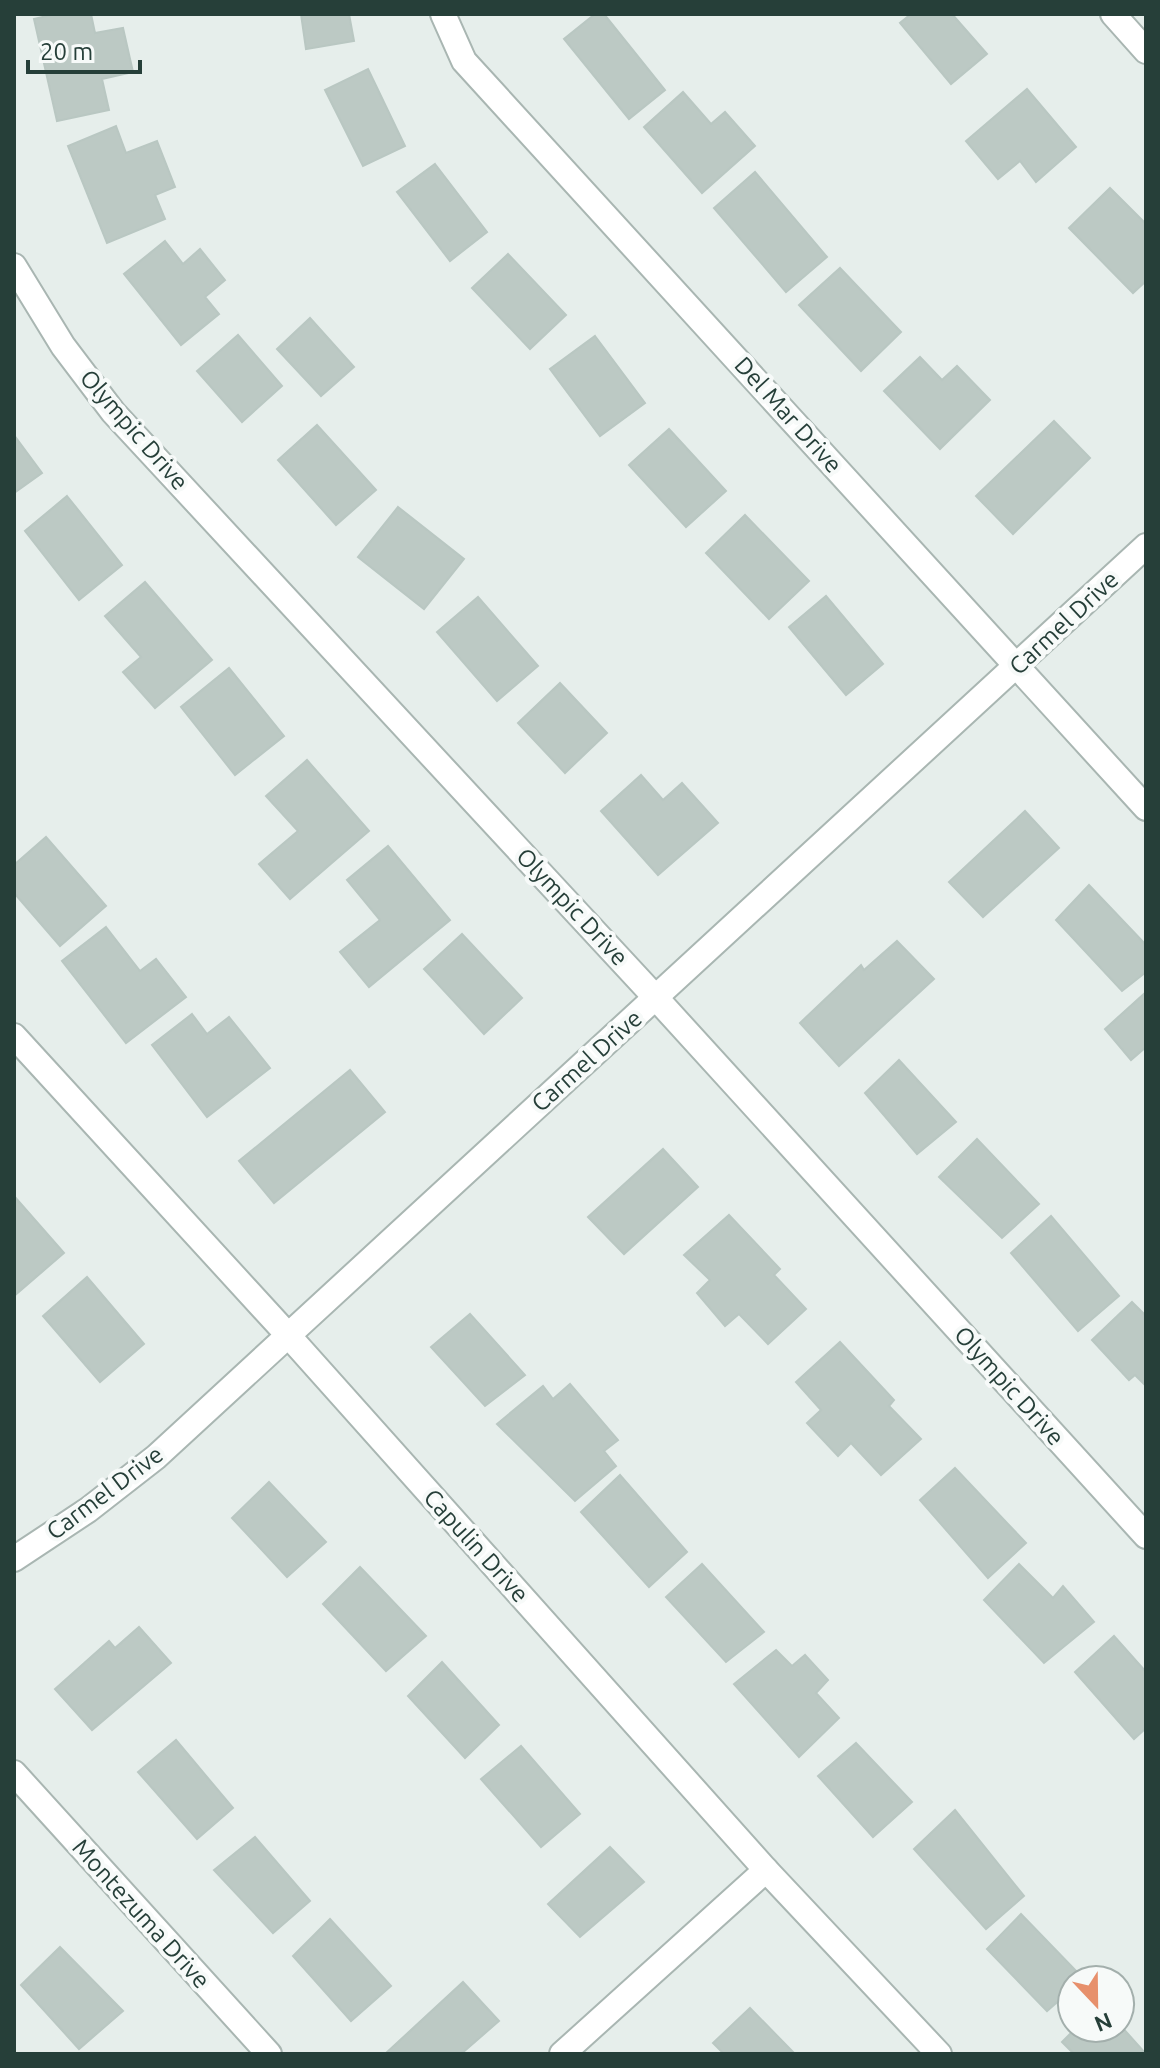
<svg xmlns="http://www.w3.org/2000/svg" width="1160" height="2068" font-family="Ubuntu,sans-serif">
<style>
.building{fill:#bcc9c4;stroke:#b9c7c2;stroke-width:2}
.lines{fill:none;stroke-linecap:round;stroke-linejoin:round}
.minor-casing{stroke:#a9b6b2;stroke-width:28}
.tertiary-casing{stroke:#a9b6b2;stroke-width:28}
.minor{stroke:#fff;stroke-width:24}
.tertiary{stroke:#fff;stroke-width:24}
.labels{text-anchor:middle;stroke-width:8;stroke-linejoin:round;paint-order:stroke}
.street-label{font-size:24px;fill:#263f39;stroke:#f7faf9}
</style>
<rect width="100%" height="100%" fill="#e6eeeb"/>
<g class="building">
<path d="M 55,14 L 91,14 L 95,33 L 123,28 L 133,72 L 102,79 L 109,110 L 57,121 L 34,19 Z"/>
<path d="M 301,14 L 349,14 L 354,41 L 306,49 Z"/>
<path d="M 595,14 L 604,14 L 665,90 L 629,119 L 564,39 Z"/>
<path d="M 911,14 L 952,14 L 987,54 L 951,84 L 900,23 Z"/>
<path d="M 368,69 L 405,146 L 363,166 L 325,90 Z"/>
<path d="M 1027,89 L 1076,147 L 1036,182 L 1020,161 L 998,179 L 966,141 Z"/>
<path d="M 683,92 L 711,124 L 725,112 L 755,146 L 702,193 L 644,127 Z"/>
<path d="M 116,126 L 126,153 L 157,141 L 175,187 L 155,195 L 165,219 L 107,243 L 68,146 Z"/>
<path d="M 435,164 L 487,232 L 450,261 L 397,192 Z"/>
<path d="M 755,172 L 827,257 L 786,292 L 714,208 Z"/>
<path d="M 1110,188 L 1146,224 L 1146,281 L 1133,293 L 1069,228 Z"/>
<path d="M 165,241 L 183,264 L 200,249 L 225,280 L 205,297 L 219,314 L 181,345 L 124,274 Z"/>
<path d="M 508,254 L 566,315 L 530,349 L 472,288 Z"/>
<path d="M 840,268 L 901,332 L 861,371 L 799,305 Z"/>
<path d="M 310,318 L 354,367 L 321,396 L 277,349 Z"/>
<path d="M 238,335 L 282,386 L 242,422 L 197,371 Z"/>
<path d="M 595,336 L 645,403 L 600,436 L 550,369 Z"/>
<path d="M 920,357 L 942,380 L 957,366 L 990,400 L 940,449 L 884,391 Z"/>
<path d="M 1054,421 L 1090,458 L 1013,534 L 976,496 Z"/>
<path d="M 317,425 L 376,490 L 336,525 L 278,460 Z"/>
<path d="M 669,429 L 726,491 L 686,527 L 629,465 Z"/>
<path d="M 14,435 L 42,473 L 14,493 Z"/>
<path d="M 67,496 L 122,565 L 79,600 L 25,531 Z"/>
<path d="M 398,507 L 464,559 L 424,609 L 358,557 Z"/>
<path d="M 745,515 L 809,581 L 769,619 L 706,553 Z"/>
<path d="M 145,582 L 212,660 L 155,708 L 123,672 L 141,657 L 105,616 Z"/>
<path d="M 826,596 L 883,664 L 846,695 L 789,627 Z"/>
<path d="M 478,597 L 538,666 L 497,701 L 437,632 Z"/>
<path d="M 229,668 L 284,736 L 235,775 L 181,707 Z"/>
<path d="M 560,683 L 607,733 L 565,773 L 518,723 Z"/>
<path d="M 307,760 L 369,831 L 290,899 L 259,864 L 298,831 L 266,796 Z"/>
<path d="M 641,775 L 663,800 L 682,783 L 718,823 L 658,875 L 601,811 Z"/>
<path d="M 1025,811 L 1059,848 L 983,917 L 949,882 Z"/>
<path d="M 46,837 L 106,906 L 60,946 L 14,893 L 14,865 Z"/>
<path d="M 388,846 L 450,920 L 369,987 L 340,952 L 380,920 L 347,880 Z"/>
<path d="M 1089,885 L 1146,945 L 1146,972 L 1122,991 L 1056,920 Z"/>
<path d="M 106,927 L 140,971 L 156,959 L 186,997 L 126,1043 L 62,961 Z"/>
<path d="M 462,934 L 522,998 L 484,1034 L 424,969 Z"/>
<path d="M 897,941 L 934,979 L 839,1066 L 800,1023 L 861,965 L 864,970 Z"/>
<path d="M 1146,992 L 1146,1047 L 1131,1060 L 1105,1029 Z"/>
<path d="M 192,1014 L 207,1034 L 229,1017 L 270,1068 L 207,1117 L 152,1045 Z"/>
<path d="M 899,1060 L 956,1122 L 917,1154 L 865,1093 Z"/>
<path d="M 350,1070 L 385,1112 L 274,1203 L 239,1161 Z"/>
<path d="M 977,1139 L 1039,1204 L 1002,1238 L 939,1177 Z"/>
<path d="M 663,1149 L 698,1187 L 624,1254 L 588,1217 Z"/>
<path d="M 14,1196 L 64,1253 L 14,1296 Z"/>
<path d="M 729,1215 L 780,1269 L 774,1275 L 806,1309 L 768,1344 L 739,1314 L 725,1326 L 697,1293 L 710,1280 L 684,1255 Z"/>
<path d="M 1051,1216 L 1119,1296 L 1078,1331 L 1011,1253 Z"/>
<path d="M 87,1277 L 144,1344 L 100,1382 L 43,1316 Z"/>
<path d="M 1132,1302 L 1146,1316 L 1146,1386 L 1135,1375 L 1129,1380 L 1092,1340 Z"/>
<path d="M 470,1314 L 525,1375 L 485,1406 L 431,1347 Z"/>
<path d="M 840,1342 L 894,1400 L 889,1406 L 921,1439 L 881,1475 L 851,1443 L 838,1456 L 807,1423 L 821,1410 L 796,1382 Z"/>
<path d="M 570,1384 L 618,1440 L 604,1451 L 616,1466 L 575,1501 L 497,1424 L 543,1386 L 553,1399 Z"/>
<path d="M 955,1468 L 1026,1543 L 988,1578 L 920,1500 Z"/>
<path d="M 620,1475 L 687,1552 L 649,1587 L 581,1512 Z"/>
<path d="M 269,1482 L 326,1542 L 287,1577 L 232,1518 Z"/>
<path d="M 702,1564 L 764,1632 L 726,1662 L 666,1597 Z"/>
<path d="M 1019,1564 L 1053,1598 L 1063,1586 L 1094,1622 L 1044,1663 L 984,1600 Z"/>
<path d="M 360,1567 L 426,1636 L 386,1671 L 323,1604 Z"/>
<path d="M 139,1627 L 171,1663 L 92,1730 L 55,1689 L 109,1641 L 115,1648 Z"/>
<path d="M 1114,1636 L 1146,1672 L 1146,1728 L 1134,1739 L 1075,1672 Z"/>
<path d="M 776,1650 L 792,1666 L 805,1655 L 828,1680 L 816,1693 L 839,1718 L 799,1757 L 734,1684 Z"/>
<path d="M 442,1662 L 499,1725 L 465,1758 L 408,1696 Z"/>
<path d="M 176,1740 L 233,1808 L 197,1839 L 138,1772 Z"/>
<path d="M 856,1743 L 912,1802 L 873,1837 L 818,1776 Z"/>
<path d="M 521,1746 L 580,1814 L 541,1847 L 481,1779 Z"/>
<path d="M 955,1810 L 1024,1896 L 986,1929 L 914,1849 Z"/>
<path d="M 255,1837 L 310,1901 L 273,1933 L 214,1870 Z"/>
<path d="M 610,1847 L 644,1882 L 580,1937 L 548,1904 Z"/>
<path d="M 1021,1914 L 1083,1978 L 1072,1980 L 1072,1989 L 1047,2011 L 987,1949 Z"/>
<path d="M 330,1919 L 391,1986 L 351,2021 L 293,1956 Z"/>
<path d="M 60,1947 L 123,2011 L 79,2049 L 21,1985 Z"/>
<path d="M 463,1982 L 499,2021 L 461,2054 L 385,2054 Z"/>
<path d="M 750,2008 L 795,2054 L 724,2054 L 713,2043 Z"/>
<path d="M 1120,2025 L 1146,2054 L 1074,2054 L 1062,2042 L 1076,2028 Z"/>
</g>
<g class="lines">
<g class="minor-casing">
<g id="minor">
<path d="M 443,14 L 464,61 L 1146,808"/>
<path d="M 14,266 L 63,346 L 113,412 L 656,998 L 1146,1536"/>
<path d="M 14,1036 L 287,1334"/>
<path d="M 14,1773 L 269,2054"/>
<path d="M 562,2054 L 766,1870"/>
</g>
</g>
<g class="tertiary-casing">
<g id="tertiary">
<path d="M 1113,14 L 1146,51"/>
<path d="M 287,1334 L 766,1870 L 939,2054"/>
<path d="M 14,1559 L 88,1510 L 156,1457 L 1146,546"/>
</g>
</g>
<use href="#minor" class="minor"/>
<use href="#tertiary" class="tertiary"/>
</g>
<g class="labels">
<g class="street-label">
<text transform="translate(788 415) rotate(48)" y="8">Del Mar Drive</text>
<text transform="translate(134 430) rotate(49)" y="8">Olympic Drive</text>
<text transform="translate(1064 623) rotate(-43)" y="8">Carmel Drive</text>
<text transform="translate(572 907) rotate(47)" y="8">Olympic Drive</text>
<text transform="translate(587 1061) rotate(-42)" y="8">Carmel Drive</text>
<text transform="translate(1009 1386) rotate(48)" y="8">Olympic Drive</text>
<text transform="translate(105 1493) rotate(-37)" y="8">Carmel Drive</text>
<text transform="translate(476 1546) rotate(48)" y="8">Capulin Drive</text>
<text transform="translate(141 1914) rotate(48)" y="8">Montezuma Drive</text>
</g>
</g>
<rect width="1160" height="2068" fill="none" stroke="#263f39" stroke-width="32"/>
<g transform="translate(1096 2004) rotate(158)"><circle r="38" fill="#f7faf9" stroke="#a3afac" stroke-width="2"/>
<path d="M0-6L14 30L0 20L-14 30Z" fill="#e7906c"/>
<text y="-12" font-size="22" font-weight="bold" text-anchor="middle" fill="#263f39">N</text>
</g>
<path d="M28 60v12h112v-12" fill="none" stroke="#263f39" stroke-width="4"/>
<text x="40" y="60" font-size="24" fill="#263f39" stroke="#f7faf9" stroke-width="6" paint-order="stroke">20 m</text>
</svg>
